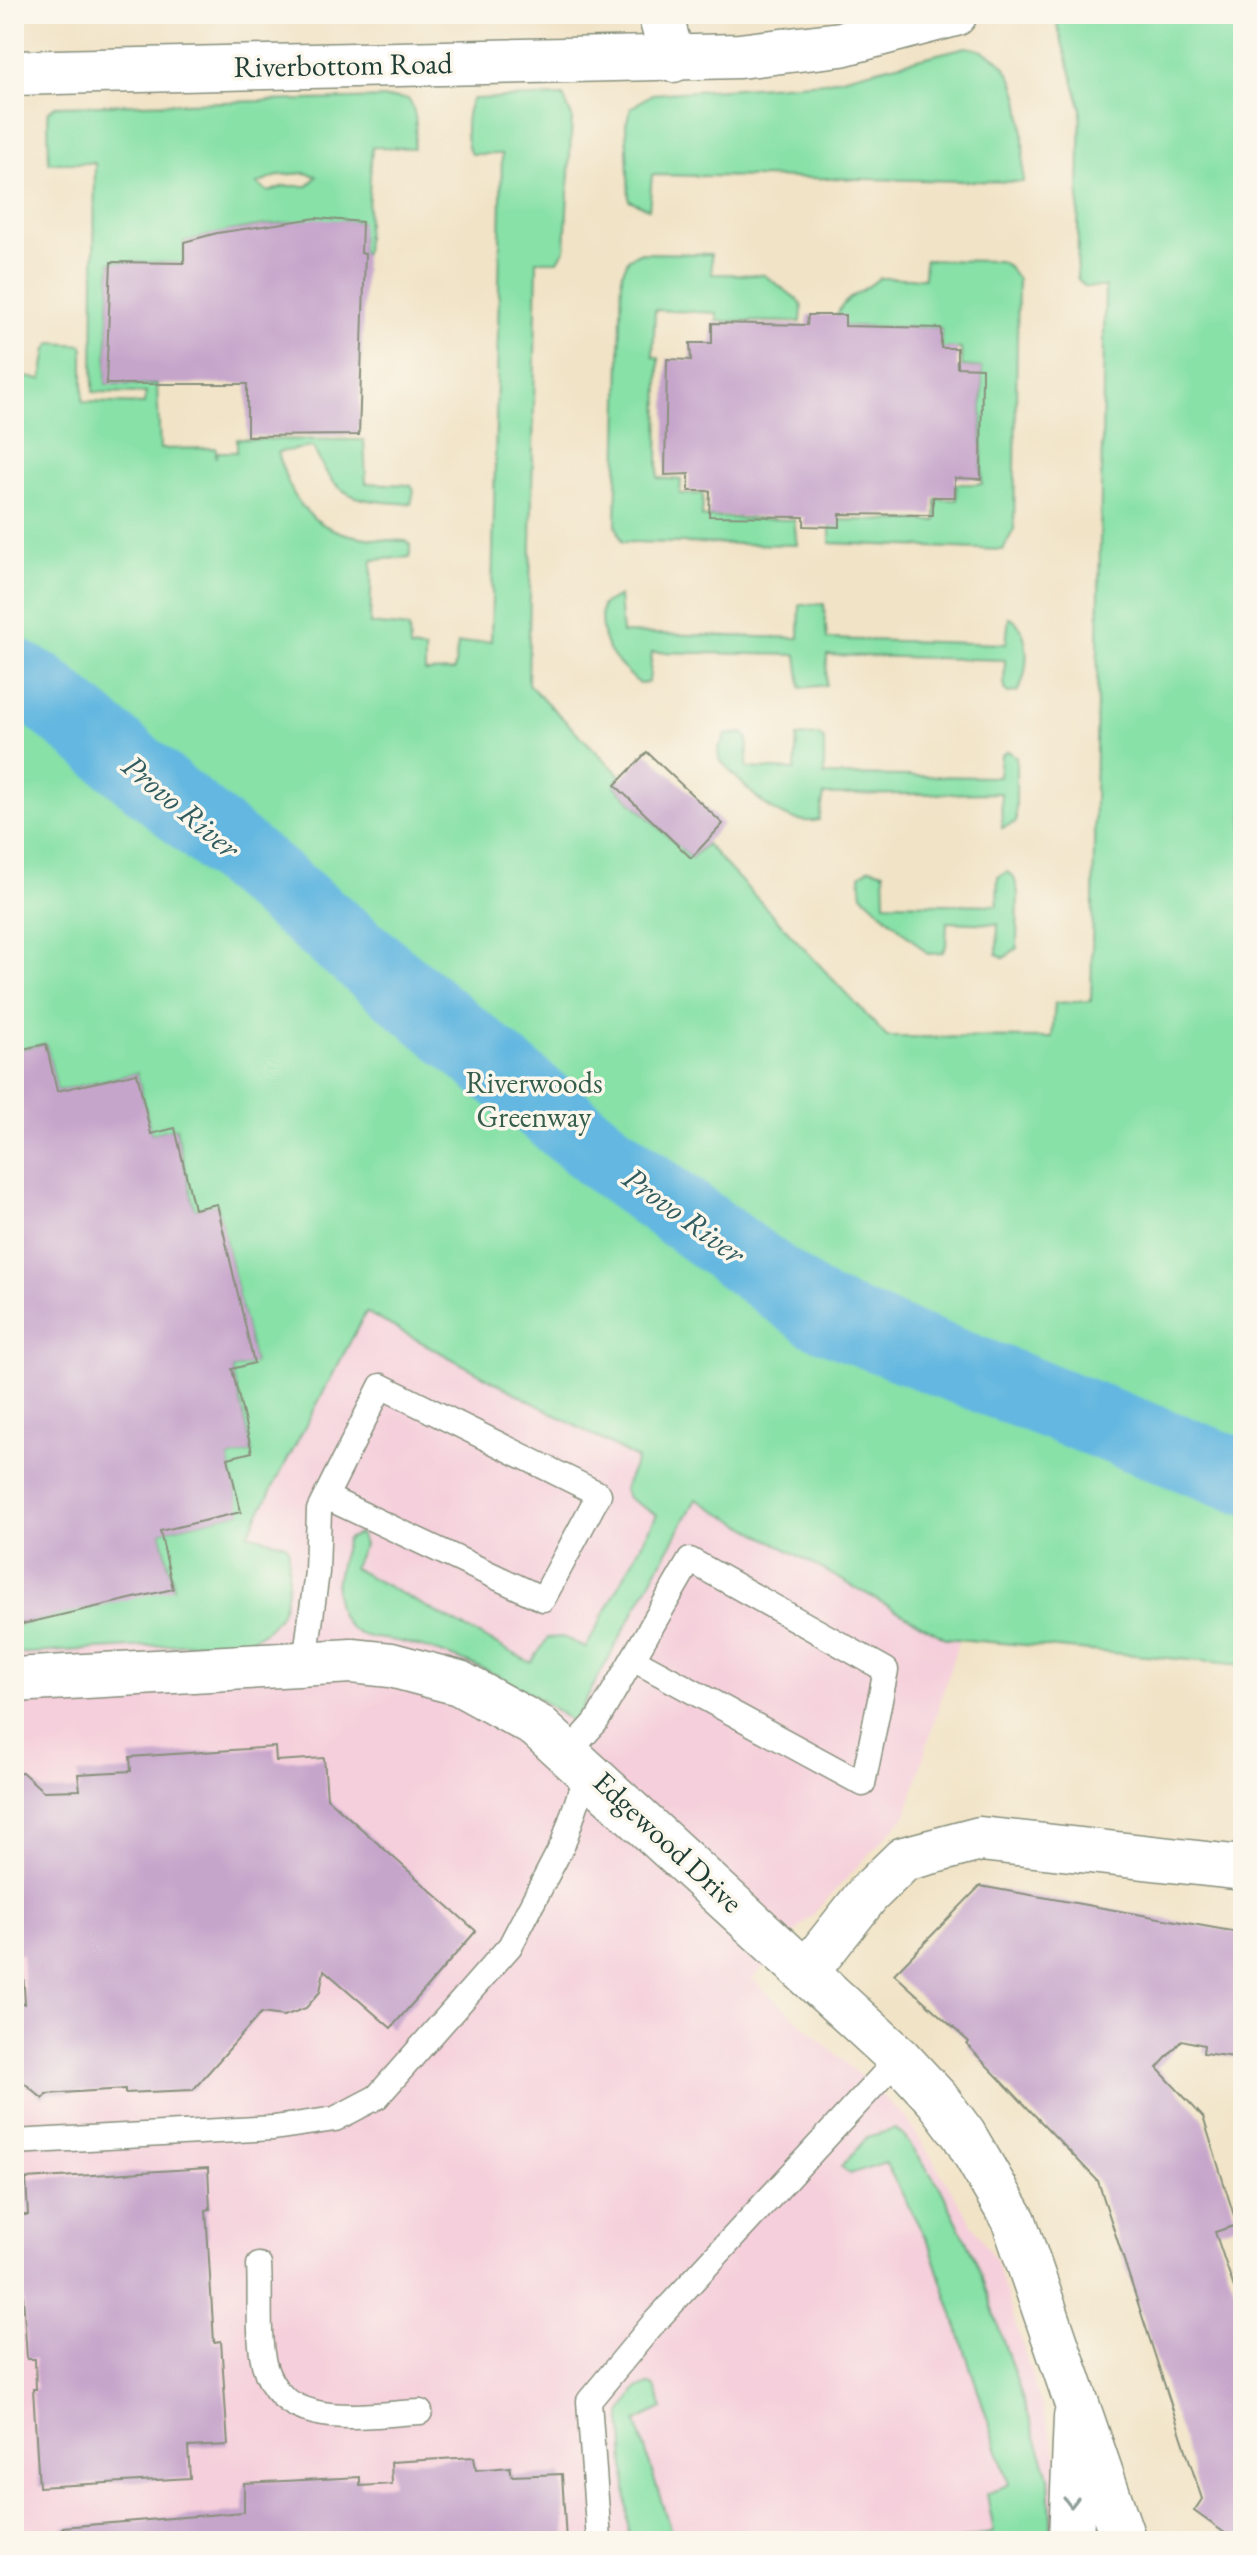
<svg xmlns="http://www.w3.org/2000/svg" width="1257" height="2555" font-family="'EB Garamond',serif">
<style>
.built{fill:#f5cfdb}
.green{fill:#88e1a7;stroke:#548f6e;stroke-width:2;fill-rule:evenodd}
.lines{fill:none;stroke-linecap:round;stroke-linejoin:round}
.river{stroke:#64b7e0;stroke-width:74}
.building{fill:#c6a5cb}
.service-casing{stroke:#88907d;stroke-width:27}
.minor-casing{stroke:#88907d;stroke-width:47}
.tertiary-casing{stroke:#88907d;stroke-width:47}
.service{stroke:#fff;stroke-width:24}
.minor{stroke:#fff;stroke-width:44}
.tertiary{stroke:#fff;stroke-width:44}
.oneway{stroke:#8f9e9a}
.labels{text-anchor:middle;stroke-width:7;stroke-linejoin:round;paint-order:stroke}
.street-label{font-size:30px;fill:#1f3d34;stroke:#fbf7ec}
.park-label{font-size:30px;fill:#345e4b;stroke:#fbf7ec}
.water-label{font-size:32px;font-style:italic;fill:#305c5f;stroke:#fbf7ec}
</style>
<rect width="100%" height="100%" fill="#fbf7ec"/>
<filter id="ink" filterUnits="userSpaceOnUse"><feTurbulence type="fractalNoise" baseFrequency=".0125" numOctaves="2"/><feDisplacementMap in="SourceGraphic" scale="16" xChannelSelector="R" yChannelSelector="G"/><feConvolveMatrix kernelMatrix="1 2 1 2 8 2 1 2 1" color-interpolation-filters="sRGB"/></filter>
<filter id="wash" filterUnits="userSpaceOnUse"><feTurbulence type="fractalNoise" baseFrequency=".006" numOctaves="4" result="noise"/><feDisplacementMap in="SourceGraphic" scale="32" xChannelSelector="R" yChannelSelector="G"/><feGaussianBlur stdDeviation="1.8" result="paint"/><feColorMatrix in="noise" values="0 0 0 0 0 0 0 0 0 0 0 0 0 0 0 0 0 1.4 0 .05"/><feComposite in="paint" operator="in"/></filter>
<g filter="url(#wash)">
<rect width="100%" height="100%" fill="#f1e3c6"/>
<path class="built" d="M 14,981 L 99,1024 L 332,1288 L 959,1639 L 906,1815 L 752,1979 L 906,2117 L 996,2262 L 1062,2471 L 1069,2541 L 14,2541 Z"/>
<g class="green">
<path d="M 1068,14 L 1243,14 L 1243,1665 L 946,1638 L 696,1499 L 573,1723 C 522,1682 465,1657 402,1642 C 381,1637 359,1641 345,1622 C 327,1597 340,1565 347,1539 L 360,1533 L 364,1545 L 353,1568 L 531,1663 L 548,1638 L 563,1637 L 586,1648 L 657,1515 L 628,1498 L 624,1489 L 637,1459 L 366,1312 L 248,1534 L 286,1544 L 289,1549 C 287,1589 292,1621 250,1640 L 14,1654 L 14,1626 L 174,1587 L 160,1531 L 240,1512 L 228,1458 L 252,1452 L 232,1369 L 254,1363 L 217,1205 L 194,1209 L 176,1128 L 151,1134 L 137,1073 L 57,1091 L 46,1044 L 14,1051 L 14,376 L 42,379 L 47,349 L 52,343 L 83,345 L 83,402 L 144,404 L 146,393 L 93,392 L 95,163 L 49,163 L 48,112 L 55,106 L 392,98 L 408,99 C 418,112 417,133 413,148 L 372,147 L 365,254 L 361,253 L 361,222 C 301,217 242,226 184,242 L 184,263 L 111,262 L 106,384 L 157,385 L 160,449 L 216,448 L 216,458 L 218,452 L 237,452 L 237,439 L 364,440 L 366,483 L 411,485 L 414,490 L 411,504 C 354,500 337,501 313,447 L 278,452 C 296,527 335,539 406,541 L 411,545 L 410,557 L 372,560 L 370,624 L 409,628 L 410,648 L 425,650 L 425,672 L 454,671 L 458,644 L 491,641 L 502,154 L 471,154 C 464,141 464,111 473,99 L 563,96 L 572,117 L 565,249 L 558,261 L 537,261 L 528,684 L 620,775 L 615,786 L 691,858 L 706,844 L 887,1037 L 1052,1038 L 1055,1003 L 1091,1001 L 1105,287 L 1085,287 L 1077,278 L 1081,107 L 1056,21 ZM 305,173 L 317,176 L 308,186 L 284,186 L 269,192 L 257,184 L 280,175 Z"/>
<path d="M 966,47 C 1031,54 1023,133 1023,182 L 652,175 L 649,209 L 629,200 L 626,124 L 631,108 L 652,94 L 825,82 Z"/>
<path d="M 639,253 L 711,254 L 712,274 L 764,275 L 797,299 L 802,306 L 801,322 L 717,321 L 717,313 L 655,310 L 653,357 L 659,358 L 658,478 L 681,480 L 680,494 L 703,494 L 702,517 L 794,520 L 797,545 L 622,542 L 616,525 L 622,273 L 629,258 Z"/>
<path d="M 925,260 L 999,261 L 1008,266 L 1018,279 L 1014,529 L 1003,550 L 830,543 L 830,526 L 840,520 L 936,521 L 936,499 L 957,500 L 956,484 L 982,484 L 982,368 L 962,366 L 961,349 L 941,348 L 941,328 L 845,326 L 837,316 C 841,298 866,291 879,278 L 924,278 Z"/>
<path d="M 619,596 L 622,633 L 799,638 L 800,605 L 824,604 L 827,639 L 1006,644 L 1009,617 C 1032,627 1030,675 1017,692 L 1008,693 L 1004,689 L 1005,660 L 827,655 L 826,685 L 801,688 L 797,655 L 652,652 L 649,682 L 640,684 C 613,661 597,642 602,605 Z"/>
<path d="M 743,733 L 748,738 L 747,768 L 795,770 L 797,737 L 819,735 L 824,740 L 824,775 L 999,777 L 1001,755 L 1008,751 L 1016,757 L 1016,822 L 1002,828 L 1001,793 L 824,795 L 819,820 C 778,829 746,787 719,759 L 718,750 L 726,735 Z"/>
<path d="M 870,868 L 884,872 L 885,903 L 997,905 L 998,877 L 1007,872 L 1014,877 L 1018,892 L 1017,948 L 1005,958 L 997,954 L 998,924 L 947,922 L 946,947 L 942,953 L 928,954 L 862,894 L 860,875 Z"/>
<path d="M 895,2129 L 904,2136 L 941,2189 L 976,2261 L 1049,2476 L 1052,2541 L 955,2541 L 994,2532 L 987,2494 L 1009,2484 L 931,2248 L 885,2162 L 850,2174 L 841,2167 L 867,2137 Z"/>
<path d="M 650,2384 L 655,2387 L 663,2408 L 636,2421 L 674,2541 L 629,2541 L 622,2414 L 636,2389 Z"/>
</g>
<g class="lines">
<path class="river" d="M 14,675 L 39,689 L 603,1155 L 818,1312 L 1243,1477"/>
</g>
<g id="blocks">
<g class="building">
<path d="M 316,218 L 362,222 L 361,253 L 365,254 L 359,435 L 247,436 L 247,384 L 106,384 L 111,262 L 184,263 L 184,242 L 217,233 Z"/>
<path d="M 808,315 L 845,315 L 845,326 L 941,328 L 941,348 L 957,348 L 957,367 L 982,368 L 981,479 L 955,478 L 955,497 L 933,497 L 933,515 L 840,514 L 840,527 L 804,526 L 804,517 L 709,516 L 710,491 L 689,491 L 689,474 L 665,475 L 667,359 L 691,360 L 690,343 L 712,343 L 712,323 L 807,325 Z"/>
<path d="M 647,752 L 723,824 L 691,858 L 615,785 Z"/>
<path d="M 46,1044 L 57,1091 L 137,1073 L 151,1134 L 175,1128 L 194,1209 L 217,1204 L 254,1363 L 232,1369 L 252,1452 L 228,1458 L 241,1512 L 160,1531 L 173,1589 L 14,1626 L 14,1051 Z"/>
<path d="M 275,1747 L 276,1761 L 324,1758 L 327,1798 L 476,1931 L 391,2028 L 324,1970 L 320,1992 L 306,2008 L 284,2016 L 261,2013 L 193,2090 L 125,2093 L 125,2089 L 46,2094 L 43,2099 L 15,2075 L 18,2068 L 14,2004 L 25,2004 L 22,1954 L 14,1954 L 14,1773 L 22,1772 L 43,1791 L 80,1790 L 78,1774 L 131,1771 L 130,1757 Z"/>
<path d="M 980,1886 L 1243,1933 L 1243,2058 L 1203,2053 L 1204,2045 L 1182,2040 L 1157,2068 L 1203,2117 L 1237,2225 L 1215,2232 L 1243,2314 L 1243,2541 L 1236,2541 L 1194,2511 L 1202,2499 L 1098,2181 L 967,2045 L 969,2042 L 894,1974 Z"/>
<path d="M 208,2168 L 210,2209 L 206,2210 L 214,2342 L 221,2341 L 228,2445 L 188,2447 L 190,2478 L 39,2487 L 33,2389 L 36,2389 L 35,2359 L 27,2359 L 18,2215 L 28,2215 L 26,2179 Z"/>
<path d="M 474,2457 L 476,2470 L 510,2467 L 512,2476 L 562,2474 L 566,2541 L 50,2541 L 63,2527 L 244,2512 L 244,2483 L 360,2477 L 360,2486 L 392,2484 L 391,2462 Z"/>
</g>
</g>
</g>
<g filter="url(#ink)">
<use href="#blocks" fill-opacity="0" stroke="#88907d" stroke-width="2"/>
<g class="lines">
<g class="service-casing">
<g id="service">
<path d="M 305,1662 L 317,1572 L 319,1510 L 381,1386 L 599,1494 L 543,1599 L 326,1497"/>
<path d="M 569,1752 L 596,1722 L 690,1560 L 886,1670 L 863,1784 L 633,1659"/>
<path d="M 14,2142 L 274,2128 L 335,2119 L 377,2097 L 510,1946 L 563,1844 L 588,1769"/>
<path d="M 259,2265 C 261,2296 257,2334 264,2364 C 282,2433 365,2414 420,2412"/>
<path d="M 599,2541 L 589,2401 L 652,2325 L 899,2058"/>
</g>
</g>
<g class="minor-casing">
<g id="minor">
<path d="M 660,14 L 673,60"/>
<path d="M 14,1680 L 352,1661 L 391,1665 L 459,1683 L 537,1726 L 899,2058 L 937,2099 L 964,2135 L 1014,2221 L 1124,2541"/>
<path d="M 807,1971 L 868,1894 L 904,1859 L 980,1839 L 1243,1868"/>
<path d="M 1071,2541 L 1076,2417"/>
</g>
</g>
<g class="tertiary-casing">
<path id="tertiary" d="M 14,73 L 739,56 L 841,44 L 955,14"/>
</g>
<use href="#service" class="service"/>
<use href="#minor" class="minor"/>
<use href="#tertiary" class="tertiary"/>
</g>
<defs><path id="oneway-chevron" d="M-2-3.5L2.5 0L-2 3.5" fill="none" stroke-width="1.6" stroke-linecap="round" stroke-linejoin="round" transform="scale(2)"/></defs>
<use class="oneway" href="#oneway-chevron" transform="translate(1071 2502) rotate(90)"/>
</g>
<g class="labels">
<g class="street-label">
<text transform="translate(343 65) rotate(-1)" y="10">Riverbottom Road</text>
<text transform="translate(668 1842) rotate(43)" y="10">Edgewood Drive</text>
</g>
<g class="park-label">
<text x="534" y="1093">Riverwoods<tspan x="534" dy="34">Greenway</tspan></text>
</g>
<g class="water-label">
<text transform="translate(181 806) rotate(40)" y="11">Provo River</text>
<text transform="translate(684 1215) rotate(36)" y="11">Provo River</text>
</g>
</g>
<rect width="1257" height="2555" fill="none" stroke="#fbf7ec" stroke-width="48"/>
</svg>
